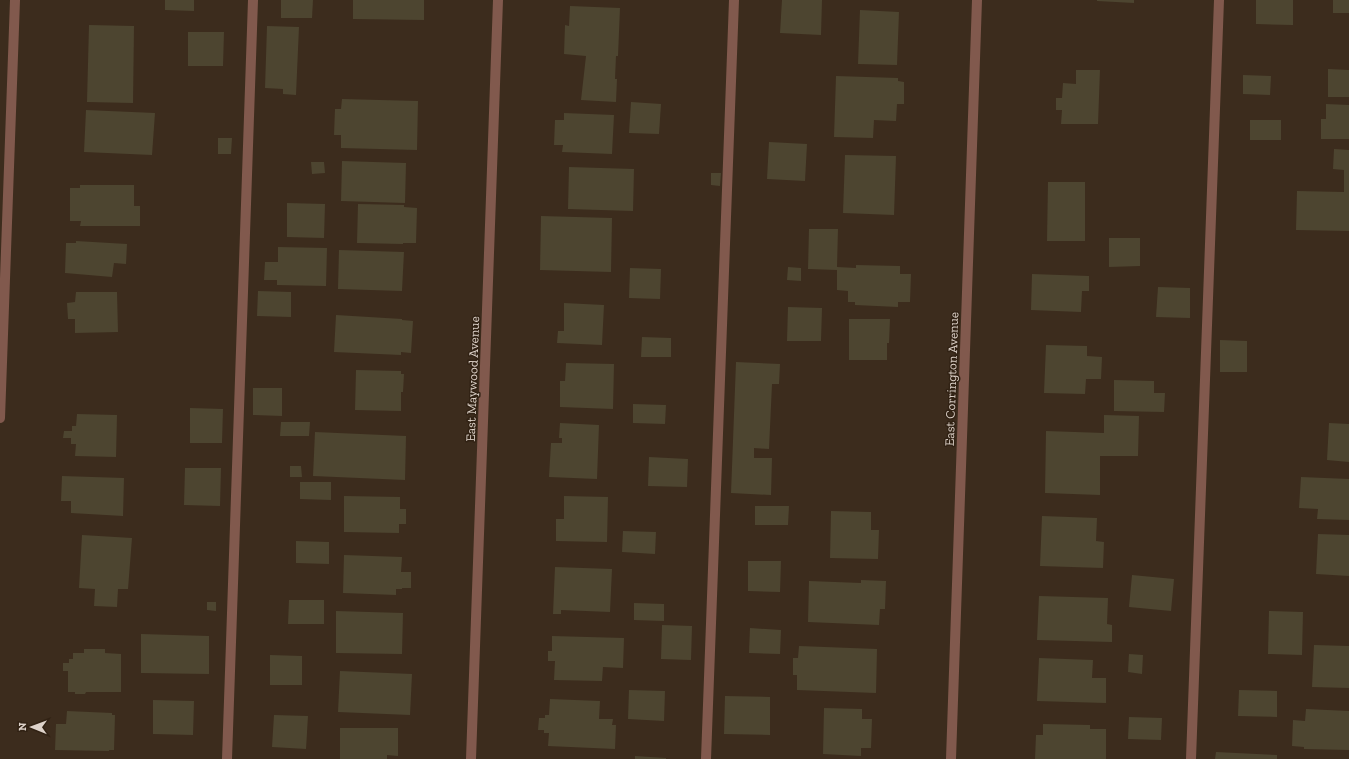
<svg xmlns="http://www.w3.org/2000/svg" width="1349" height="759" font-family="'Zilla Slab',serif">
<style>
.building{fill:#4d4530}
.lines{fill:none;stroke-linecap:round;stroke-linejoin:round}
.service{stroke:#81594d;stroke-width:10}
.minor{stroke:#81594d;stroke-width:10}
.labels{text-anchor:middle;stroke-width:3;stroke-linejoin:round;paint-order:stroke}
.street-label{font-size:13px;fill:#ddd2c9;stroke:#312214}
</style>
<rect width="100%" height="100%" fill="#3c2c1d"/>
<g class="building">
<path d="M 165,0 L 194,0 L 194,11 L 165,10 Z"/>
<path d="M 281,0 L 313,0 L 312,18 L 281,18 Z"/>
<path d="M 353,0 L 424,0 L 424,20 L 353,19 Z"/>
<path d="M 782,0 L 822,0 L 821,35 L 780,33 Z"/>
<path d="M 1097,0 L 1134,0 L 1134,3 L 1097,1 Z"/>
<path d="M 1256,0 L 1293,0 L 1293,25 L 1256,24 Z"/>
<rect x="1333" y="0" width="16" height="13"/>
<path d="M 570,6 L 620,8 L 618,56 L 616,56 L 615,79 L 617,79 L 616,102 L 581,100 L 586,56 L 564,54 L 565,25 L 569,26 Z"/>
<path d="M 860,10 L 899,12 L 897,65 L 858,64 Z"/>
<path d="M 89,25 L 134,26 L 133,103 L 87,102 Z"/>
<path d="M 267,26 L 299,27 L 296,95 L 283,94 L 283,89 L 265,88 Z"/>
<path d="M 188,32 L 224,32 L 223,66 L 188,66 Z"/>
<path d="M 1328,69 L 1349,70 L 1349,97 L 1328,97 Z"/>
<path d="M 1076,70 L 1100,70 L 1098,124 L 1061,124 L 1062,110 L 1056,110 L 1056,98 L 1062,98 L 1063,83 L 1076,84 Z"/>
<path d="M 1243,75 L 1271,76 L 1270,95 L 1243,94 Z"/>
<path d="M 836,76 L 898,78 L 898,81 L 904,82 L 904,104 L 897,104 L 896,121 L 874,120 L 873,138 L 834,137 Z"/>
<path d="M 342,99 L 418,101 L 417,150 L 341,148 L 341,135 L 334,135 L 335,109 L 341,109 Z"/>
<path d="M 631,102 L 661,104 L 659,134 L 629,133 Z"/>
<path d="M 1326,104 L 1349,105 L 1349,139 L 1321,139 L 1321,119 L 1326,119 Z"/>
<path d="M 86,110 L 155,113 L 152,155 L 84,152 Z"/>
<path d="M 564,113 L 614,115 L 612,154 L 562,152 L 563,145 L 554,145 L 555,120 L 564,120 Z"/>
<rect x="1250" y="120" width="31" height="20"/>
<path d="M 218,138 L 232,138 L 231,154 L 218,154 Z"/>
<path d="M 769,142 L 807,144 L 805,181 L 767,179 Z"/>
<path d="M 1334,149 L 1349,150 L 1349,231 L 1296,230 L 1297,191 L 1344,192 L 1344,170 L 1333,169 Z"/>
<path d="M 845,155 L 896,156 L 894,215 L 843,213 Z"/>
<path d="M 342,161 L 406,163 L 405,203 L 341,201 Z"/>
<path d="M 311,162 L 324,162 L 325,173 L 312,174 Z"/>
<path d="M 569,167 L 634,169 L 633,211 L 568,209 Z"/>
<path d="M 711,173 L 721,173 L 720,186 L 711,185 Z"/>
<path d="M 1048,182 L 1085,182 L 1085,241 L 1047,241 Z"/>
<path d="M 80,185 L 134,185 L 134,206 L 140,206 L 140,226 L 80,226 L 81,221 L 70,221 L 70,188 L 80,188 Z"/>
<path d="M 287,203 L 325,204 L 324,238 L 287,237 Z"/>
<path d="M 358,204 L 404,205 L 404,207 L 417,208 L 416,243 L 403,243 L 403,244 L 357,243 Z"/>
<path d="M 541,216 L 612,218 L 611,272 L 540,270 Z"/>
<path d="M 809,229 L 838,229 L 837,267 L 856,268 L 856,265 L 900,266 L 900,274 L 911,274 L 910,302 L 898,302 L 898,307 L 855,305 L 855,302 L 848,302 L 848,291 L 837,290 L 837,270 L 808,269 Z"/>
<path d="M 1109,238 L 1140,238 L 1140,266 L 1109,267 Z"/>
<path d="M 76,241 L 127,244 L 126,264 L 114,263 L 112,277 L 65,273 L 66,243 L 76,243 Z"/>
<path d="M 278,247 L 327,248 L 326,286 L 277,285 L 277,280 L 264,280 L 265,262 L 278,262 Z"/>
<path d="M 339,250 L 404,252 L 402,291 L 338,289 Z"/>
<path d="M 788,267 L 801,268 L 801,281 L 787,280 Z"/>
<path d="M 630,268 L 661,269 L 660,299 L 629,298 Z"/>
<path d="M 1032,274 L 1089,276 L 1089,291 L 1082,291 L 1081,312 L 1031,310 Z"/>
<path d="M 1158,287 L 1190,288 L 1190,318 L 1156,317 Z"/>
<path d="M 258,291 L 291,292 L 291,317 L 257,316 Z"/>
<path d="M 76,292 L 117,292 L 118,332 L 75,333 L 75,319 L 68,319 L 67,303 L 75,302 Z"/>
<path d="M 564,303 L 604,305 L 602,345 L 557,343 L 558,331 L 564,331 Z"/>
<path d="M 788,307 L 822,308 L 821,341 L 787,341 Z"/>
<path d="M 336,315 L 402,319 L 402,320 L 413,321 L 411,353 L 401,352 L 401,355 L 334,352 Z"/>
<path d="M 849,319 L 890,319 L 889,343 L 887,343 L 887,360 L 849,360 Z"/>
<path d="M 642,337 L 671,338 L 671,357 L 641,357 Z"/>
<path d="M 1220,340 L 1247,341 L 1247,372 L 1220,372 Z"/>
<path d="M 1046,345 L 1087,346 L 1087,356 L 1102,357 L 1101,379 L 1086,379 L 1085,394 L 1044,393 Z"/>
<path d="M 736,362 L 780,364 L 779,384 L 772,384 L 769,449 L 754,448 L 754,458 L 772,458 L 771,495 L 731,493 Z"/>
<path d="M 566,363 L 614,364 L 613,409 L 560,407 L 560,381 L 565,381 Z"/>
<path d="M 356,370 L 401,371 L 401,374 L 404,374 L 403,392 L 401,392 L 401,411 L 355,410 Z"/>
<path d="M 1114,380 L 1154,381 L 1154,393 L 1165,393 L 1164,412 L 1114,411 Z"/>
<path d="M 253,388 L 282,388 L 282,416 L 253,415 Z"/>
<path d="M 633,404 L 666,405 L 665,424 L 633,423 Z"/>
<path d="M 190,408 L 223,409 L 222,443 L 190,443 Z"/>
<path d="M 77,414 L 117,415 L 116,457 L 75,456 L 76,444 L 71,444 L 71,438 L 63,438 L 64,431 L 72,431 L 72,426 L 76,426 Z"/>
<path d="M 1104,415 L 1139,416 L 1138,456 L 1100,456 L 1100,495 L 1045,493 L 1046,431 L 1104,433 Z"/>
<path d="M 281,422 L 310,422 L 309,436 L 280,436 Z"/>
<path d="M 560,423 L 599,425 L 597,479 L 549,477 L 551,443 L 562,443 L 562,438 L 559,438 Z"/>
<path d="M 1329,423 L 1349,424 L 1349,462 L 1327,460 Z"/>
<path d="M 315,432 L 406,436 L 405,480 L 313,476 Z"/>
<path d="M 649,457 L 688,459 L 687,487 L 648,486 Z"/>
<path d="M 290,466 L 301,466 L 302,477 L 290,477 Z"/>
<path d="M 185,468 L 221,468 L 220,506 L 184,505 Z"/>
<path d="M 62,476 L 124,478 L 123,516 L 71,513 L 71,501 L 61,501 Z"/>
<path d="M 1301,477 L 1349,479 L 1349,520 L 1317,519 L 1318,509 L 1299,508 Z"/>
<path d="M 300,482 L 331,482 L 331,500 L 300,499 Z"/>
<path d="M 344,496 L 400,497 L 400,509 L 406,509 L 406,524 L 399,524 L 399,533 L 344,532 Z"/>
<path d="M 564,496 L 608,497 L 607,542 L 556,541 L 556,519 L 564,519 Z"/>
<path d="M 755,506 L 789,506 L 788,525 L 755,525 Z"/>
<path d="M 831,511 L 871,512 L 871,530 L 879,530 L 878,559 L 830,558 Z"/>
<path d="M 1042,516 L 1097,518 L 1096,541 L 1104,542 L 1103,568 L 1040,566 Z"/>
<path d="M 623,531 L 656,532 L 655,554 L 622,552 Z"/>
<path d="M 1318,534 L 1349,535 L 1349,576 L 1316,574 Z"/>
<path d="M 82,535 L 132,538 L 128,589 L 118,589 L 117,607 L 94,606 L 95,589 L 79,588 Z"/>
<path d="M 296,541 L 329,542 L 329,564 L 296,563 Z"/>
<path d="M 344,555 L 402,557 L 401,572 L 411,572 L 411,588 L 402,588 L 402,589 L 396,589 L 396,595 L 343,593 Z"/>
<path d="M 748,561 L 781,561 L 780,592 L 748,591 Z"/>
<path d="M 555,567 L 612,569 L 610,612 L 561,610 L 561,614 L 553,614 Z"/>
<path d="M 1132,575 L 1174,579 L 1171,611 L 1129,607 Z"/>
<path d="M 861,580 L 886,581 L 885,609 L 880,609 L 879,625 L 808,622 L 809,581 L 861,583 Z"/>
<path d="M 1039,596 L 1108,598 L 1107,624 L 1112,625 L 1112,642 L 1037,640 Z"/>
<path d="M 289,600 L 324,600 L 324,624 L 288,624 Z"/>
<path d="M 207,602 L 216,602 L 216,611 L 207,610 Z"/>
<path d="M 634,603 L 664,604 L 664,621 L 634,620 Z"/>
<path d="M 336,611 L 403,613 L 402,654 L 336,653 Z"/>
<path d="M 1269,611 L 1303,612 L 1302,655 L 1268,654 Z"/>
<path d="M 662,625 L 692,626 L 691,660 L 661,659 Z"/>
<path d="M 750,628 L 781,630 L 780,654 L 749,653 Z"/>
<path d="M 141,634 L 209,636 L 209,674 L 141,673 Z"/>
<path d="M 552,636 L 624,638 L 623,668 L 603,667 L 602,681 L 554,680 L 555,661 L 548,661 L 548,651 L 552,651 Z"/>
<path d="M 1314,645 L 1349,646 L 1349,688 L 1312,687 Z"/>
<path d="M 799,646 L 877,649 L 876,693 L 797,690 L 797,675 L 793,675 L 793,658 L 798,658 Z"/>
<path d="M 84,649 L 105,649 L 105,653 L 121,654 L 121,692 L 86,692 L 85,694 L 75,694 L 75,692 L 68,692 L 68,671 L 63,671 L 63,663 L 69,663 L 69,659 L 73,659 L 73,653 L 84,653 Z"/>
<path d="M 1129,654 L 1143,655 L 1142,674 L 1128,672 Z"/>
<path d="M 270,655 L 302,656 L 302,685 L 270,685 Z"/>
<path d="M 1039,658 L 1093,660 L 1092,678 L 1106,678 L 1106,703 L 1037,701 Z"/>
<path d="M 340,671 L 412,674 L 410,715 L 338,712 Z"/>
<path d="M 629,690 L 665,691 L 664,721 L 628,719 Z"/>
<path d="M 1239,690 L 1277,691 L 1277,717 L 1238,716 Z"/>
<path d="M 725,696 L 770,697 L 770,735 L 724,734 Z"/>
<path d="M 550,699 L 600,701 L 599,719 L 613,719 L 612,725 L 616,725 L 615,749 L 548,746 L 549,733 L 544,733 L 544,730 L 538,730 L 539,718 L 545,718 L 545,715 L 549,715 Z"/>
<path d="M 153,700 L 194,701 L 193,735 L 153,734 Z"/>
<path d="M 824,708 L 862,709 L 862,719 L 872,719 L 871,748 L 861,748 L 861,756 L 823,754 Z"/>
<path d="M 1306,709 L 1349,711 L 1349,750 L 1304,749 L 1304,747 L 1292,746 L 1293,720 L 1305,721 Z"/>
<path d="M 67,711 L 112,713 L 112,715 L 115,715 L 114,750 L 109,750 L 109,751 L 55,750 L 56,724 L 66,724 Z"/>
<path d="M 274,715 L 308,716 L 306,749 L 272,747 Z"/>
<path d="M 1129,717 L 1162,718 L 1161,740 L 1128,739 Z"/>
<path d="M 1043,724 L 1090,725 L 1090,729 L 1106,729 L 1106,759 L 1035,759 L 1036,735 L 1043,735 Z"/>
<path d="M 340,728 L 398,728 L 398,756 L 387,755 L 387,759 L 340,759 Z"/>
<path d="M 1216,752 L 1277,755 L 1277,759 L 1215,759 Z"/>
<path d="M 635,756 L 666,758 L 666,759 L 635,759 Z"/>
</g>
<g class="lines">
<g class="service">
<path d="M 227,759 L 253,0"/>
<path d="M 706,759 L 734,0"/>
<path d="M 1191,759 L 1219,0"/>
</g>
<g class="minor">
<path d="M 0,418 L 15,0"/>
<path d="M 471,759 L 498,0"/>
<path d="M 951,759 L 977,0"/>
</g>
</g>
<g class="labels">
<g class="street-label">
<text transform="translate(472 379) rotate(-88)" y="5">East Maywood Avenue</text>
<text transform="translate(951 379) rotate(-88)" y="5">East Corrington Avenue</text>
</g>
</g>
<g transform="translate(32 727) rotate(271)" stroke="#312214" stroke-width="3" paint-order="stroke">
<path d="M0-3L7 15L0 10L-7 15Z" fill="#ddd2c9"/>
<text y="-6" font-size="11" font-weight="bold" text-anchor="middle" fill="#ddd2c9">N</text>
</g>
</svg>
